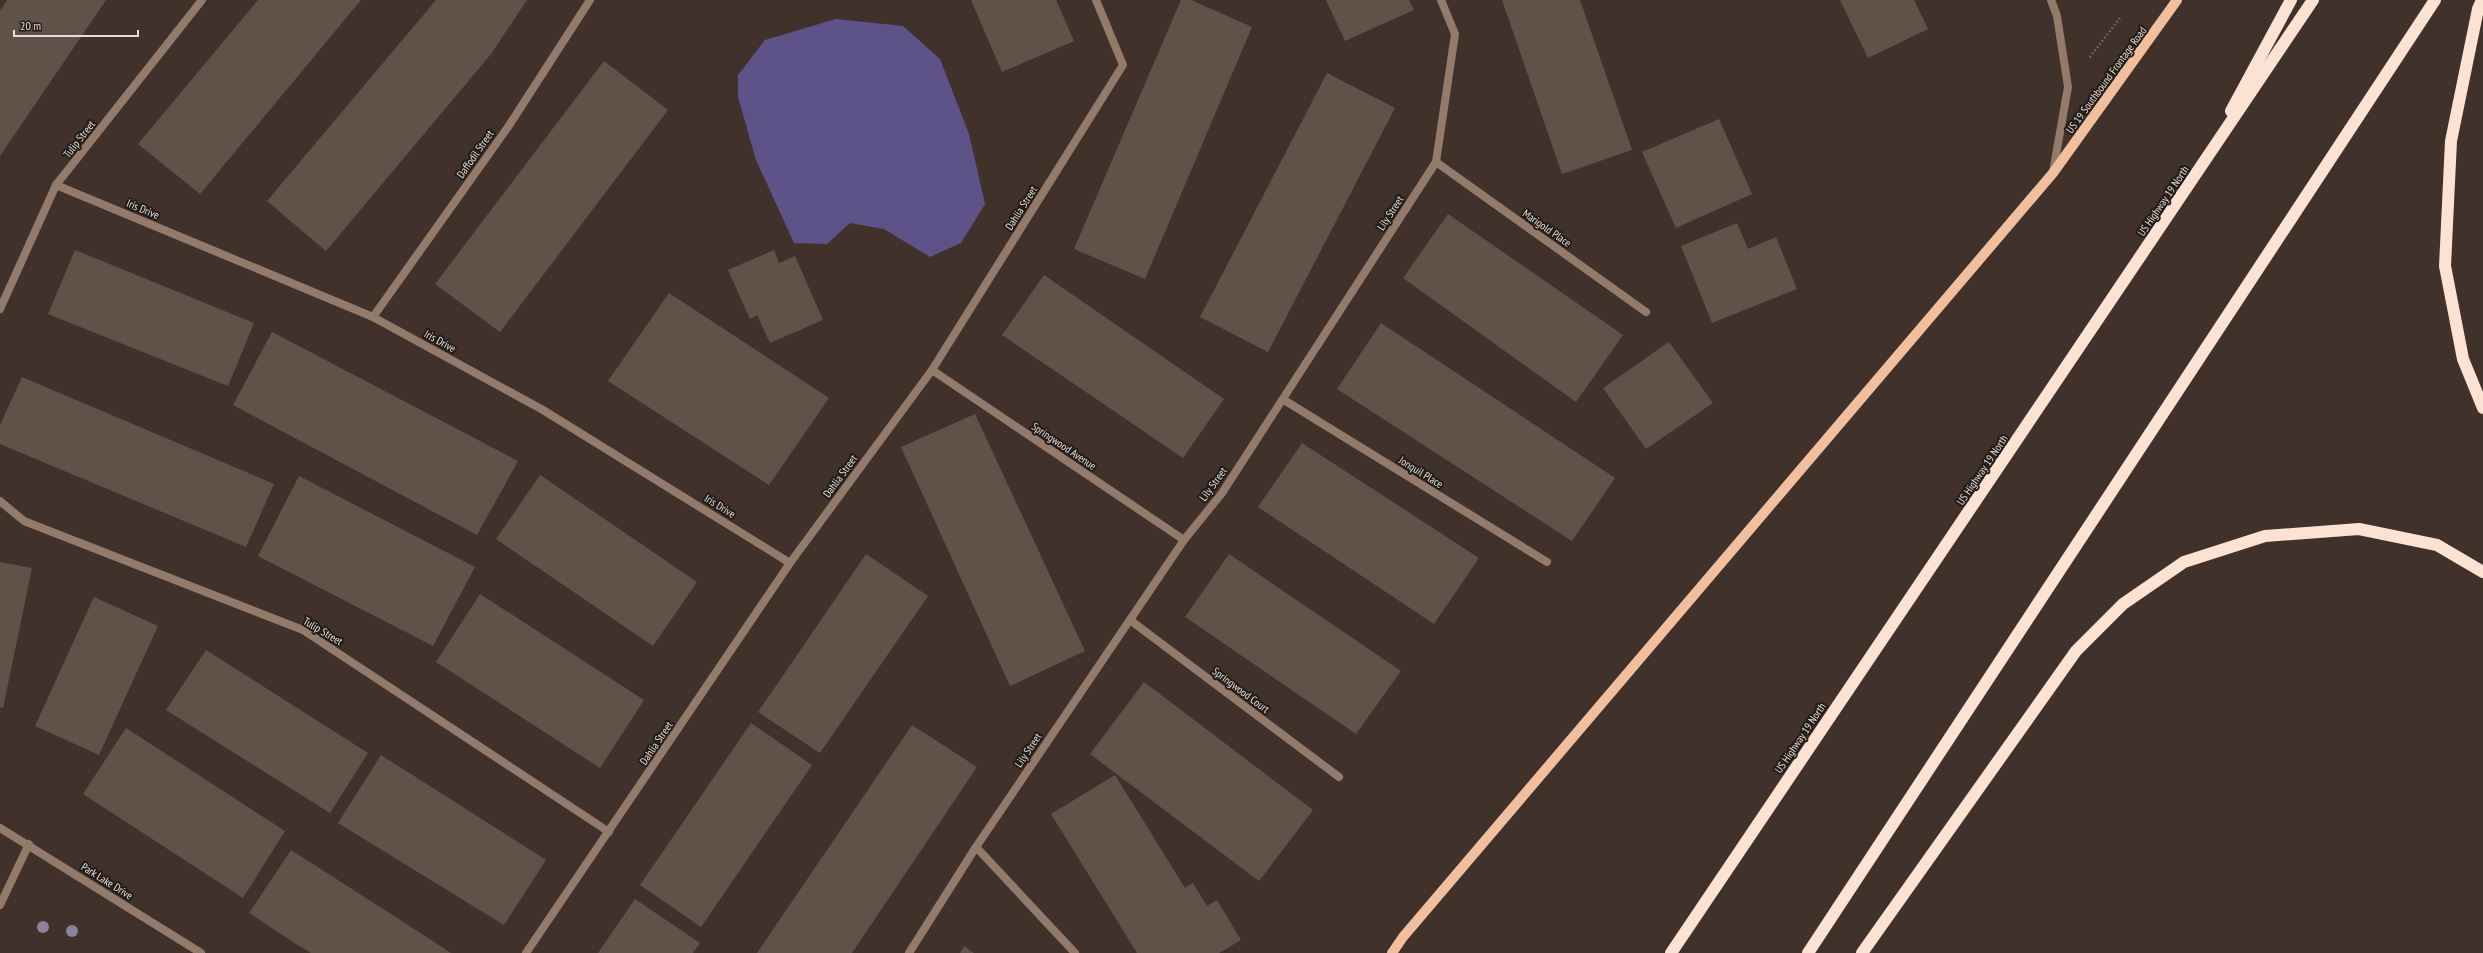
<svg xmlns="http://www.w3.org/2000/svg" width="2483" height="953" font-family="'PT Sans Narrow',sans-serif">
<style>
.water{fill:#5e5389}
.building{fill:#615249}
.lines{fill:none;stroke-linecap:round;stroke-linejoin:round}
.path{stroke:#91867f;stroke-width:2.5;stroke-dasharray:1 3;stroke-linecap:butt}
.minor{stroke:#937b6b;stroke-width:8}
.tertiary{stroke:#937b6b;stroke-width:8}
.primary{stroke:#f1be9e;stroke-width:10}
.motorway{stroke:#fbe2d3;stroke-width:12}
.tree{fill:#8b8198}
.labels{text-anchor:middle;stroke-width:4;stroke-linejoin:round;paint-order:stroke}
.street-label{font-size:11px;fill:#e6ddd8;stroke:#221c18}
</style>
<rect width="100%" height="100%" fill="#40322a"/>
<path class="water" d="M 836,19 L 903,26 L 940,59 L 969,134 L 985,204 L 961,243 L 930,257 L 884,229 L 850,223 L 827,244 L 794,243 L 756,160 L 738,97 L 738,75 L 765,40 Z"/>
<g class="building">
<path d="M 7,0 L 106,0 L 0,156 L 0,11 Z"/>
<path d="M 258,0 L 361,0 L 200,194 L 138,144 Z"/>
<path d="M 436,0 L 527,0 L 491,54 L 326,251 L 267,201 Z"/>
<path d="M 971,0 L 1056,0 L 1074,41 L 1002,72 Z"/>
<path d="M 1181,0 L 1191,0 L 1252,27 L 1145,279 L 1074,249 Z"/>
<path d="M 1326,0 L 1409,0 L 1414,10 L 1345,41 Z"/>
<path d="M 1502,0 L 1580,0 L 1632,150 L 1562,174 Z"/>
<path d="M 1840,0 L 1914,0 L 1928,29 L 1868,58 Z"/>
<path d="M 604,61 L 668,110 L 500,332 L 435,284 Z"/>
<path d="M 1327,73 L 1395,108 L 1268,352 L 1200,317 Z"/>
<path d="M 1719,119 L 1752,194 L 1676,228 L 1642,152 Z"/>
<path d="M 1448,214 L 1623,335 L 1576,402 L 1403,278 Z"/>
<path d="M 1737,223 L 1748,249 L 1776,237 L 1797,289 L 1712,323 L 1681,246 Z"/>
<path d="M 75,250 L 254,323 L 228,386 L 48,314 Z"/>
<path d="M 774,250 L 779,263 L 795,256 L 823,320 L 770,343 L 757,315 L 750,319 L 728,270 Z"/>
<path d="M 1044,275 L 1224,399 L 1183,458 L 1002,335 Z"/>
<path d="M 669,293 L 829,398 L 769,485 L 608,381 Z"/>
<path d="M 1381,323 L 1615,478 L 1572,541 L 1337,389 Z"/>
<path d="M 272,332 L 518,461 L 477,535 L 233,405 Z"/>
<path d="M 1669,342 L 1713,403 L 1646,449 L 1603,388 Z"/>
<path d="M 22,377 L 274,484 L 246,547 L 0,444 L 0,425 Z"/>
<path d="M 975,414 L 1085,651 L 1010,686 L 901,447 Z"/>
<path d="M 1302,443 L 1479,558 L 1434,624 L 1258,507 Z"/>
<path d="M 540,475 L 697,582 L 653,646 L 496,539 Z"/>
<path d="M 299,476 L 475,567 L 433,646 L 258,556 Z"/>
<path d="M 866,554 L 928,596 L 820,753 L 758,712 Z"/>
<path d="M 1229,554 L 1401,671 L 1356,734 L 1185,617 Z"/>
<path d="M 0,562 L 32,568 L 3,708 L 0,707 Z"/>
<path d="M 480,594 L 644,700 L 600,768 L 436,662 Z"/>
<path d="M 94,597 L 158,626 L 99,755 L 35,726 Z"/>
<path d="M 206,650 L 368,753 L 330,813 L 166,710 Z"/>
<path d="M 1144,682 L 1313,810 L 1259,881 L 1090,754 Z"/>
<path d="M 751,723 L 812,765 L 701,927 L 640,885 Z"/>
<path d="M 912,725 L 977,767 L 852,953 L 757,953 Z"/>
<path d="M 126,728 L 285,831 L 243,898 L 83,794 Z"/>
<path d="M 381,755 L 546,860 L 504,925 L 338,823 Z"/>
<path d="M 1115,775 L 1185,888 L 1193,883 L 1207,906 L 1217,900 L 1241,940 L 1219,953 L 1137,953 L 1051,814 Z"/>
<path d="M 291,850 L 405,923 L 451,953 L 311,953 L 296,944 L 249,913 Z"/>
<path d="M 635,899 L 700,943 L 693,953 L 598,953 Z"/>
<path d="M 964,946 L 974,953 L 960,953 Z"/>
</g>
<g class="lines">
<path class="path" d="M 2090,57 L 2120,18"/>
<g class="minor">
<path d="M 1436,162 L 1646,312"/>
<path d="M 56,185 L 373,317 L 543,410 L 790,563"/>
<path d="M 0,309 L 56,185 L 202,0"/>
<path d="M 373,317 L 508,127 L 590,0"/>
<path d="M 932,370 L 1184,540"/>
<path d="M 1284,400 L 1547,562"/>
<path d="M 0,501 L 24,521 L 303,630 L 609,832"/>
<path d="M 1130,620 L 1339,777"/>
<path d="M 0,828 L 201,953"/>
<path d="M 976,847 L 1075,953"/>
<path d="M 0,905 L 29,844"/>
<path d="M 526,953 L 790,563 L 932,370 L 1123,65 L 1096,0"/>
<path d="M 909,953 L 976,847 L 1184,540 L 1222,493 L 1436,162 L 1455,34 L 1441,0"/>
</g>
<path class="tertiary" d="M 2051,0 L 2057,16 L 2068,87 L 2053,172"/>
<path class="primary" d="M 1392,953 L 1403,937 L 2053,173 L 2177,0"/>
<g class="motorway">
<path d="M 2482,0 L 2478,9 L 2451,141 L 2445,266 L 2463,359 L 2483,408"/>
<path d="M 2231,111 L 2291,0"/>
<path d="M 1671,953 L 2313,0"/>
<path d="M 1808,953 L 2435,0"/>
<path d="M 1862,953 L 2076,651 L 2123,604 L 2184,562 L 2265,536 L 2359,529 L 2437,545 L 2483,572"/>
</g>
</g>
<g class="tree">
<circle cx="43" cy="927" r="6"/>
<circle cx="72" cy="931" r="6"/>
</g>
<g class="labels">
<g class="street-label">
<text transform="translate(2106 80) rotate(-54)" y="4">US 19 Southbound Frontage Road</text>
<text transform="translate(79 139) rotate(-52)" y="4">Tulip Street</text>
<text transform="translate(475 154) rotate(-55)" y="4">Daffodil Street</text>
<text transform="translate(2163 201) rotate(-56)" y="4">US Highway 19 North</text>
<text transform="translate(1021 208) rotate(-58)" y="4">Dahlia Street</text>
<text transform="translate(143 209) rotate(23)" y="4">Iris Drive</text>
<text transform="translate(1390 213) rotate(-57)" y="4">Lily Street</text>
<text transform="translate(1547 228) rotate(35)" y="4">Marigold Place</text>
<text transform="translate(440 341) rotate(29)" y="4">Iris Drive</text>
<text transform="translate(1064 446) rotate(34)" y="4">Springwood Avenue</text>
<text transform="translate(1982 470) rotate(-56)" y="4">US Highway 19 North</text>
<text transform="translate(1421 472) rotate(32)" y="4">Jonquil Place</text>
<text transform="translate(840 476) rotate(-54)" y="4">Dahlia Street</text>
<text transform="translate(1213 484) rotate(-54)" y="4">Lily Street</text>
<text transform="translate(720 506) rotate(32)" y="4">Iris Drive</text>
<text transform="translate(323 631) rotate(31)" y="4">Tulip Street</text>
<text transform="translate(1241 690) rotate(37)" y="4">Springwood Court</text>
<text transform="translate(1800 738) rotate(-56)" y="4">US Highway 19 North</text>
<text transform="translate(656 743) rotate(-56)" y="4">Dahlia Street</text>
<text transform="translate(1028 750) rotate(-56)" y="4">Lily Street</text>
<text transform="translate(107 881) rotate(32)" y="4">Park Lake Drive</text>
</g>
</g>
<path d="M14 30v6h124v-6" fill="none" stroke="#e6ddd8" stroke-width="2"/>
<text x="20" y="30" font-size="12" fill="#e6ddd8" stroke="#221c18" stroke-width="3" paint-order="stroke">20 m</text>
</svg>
